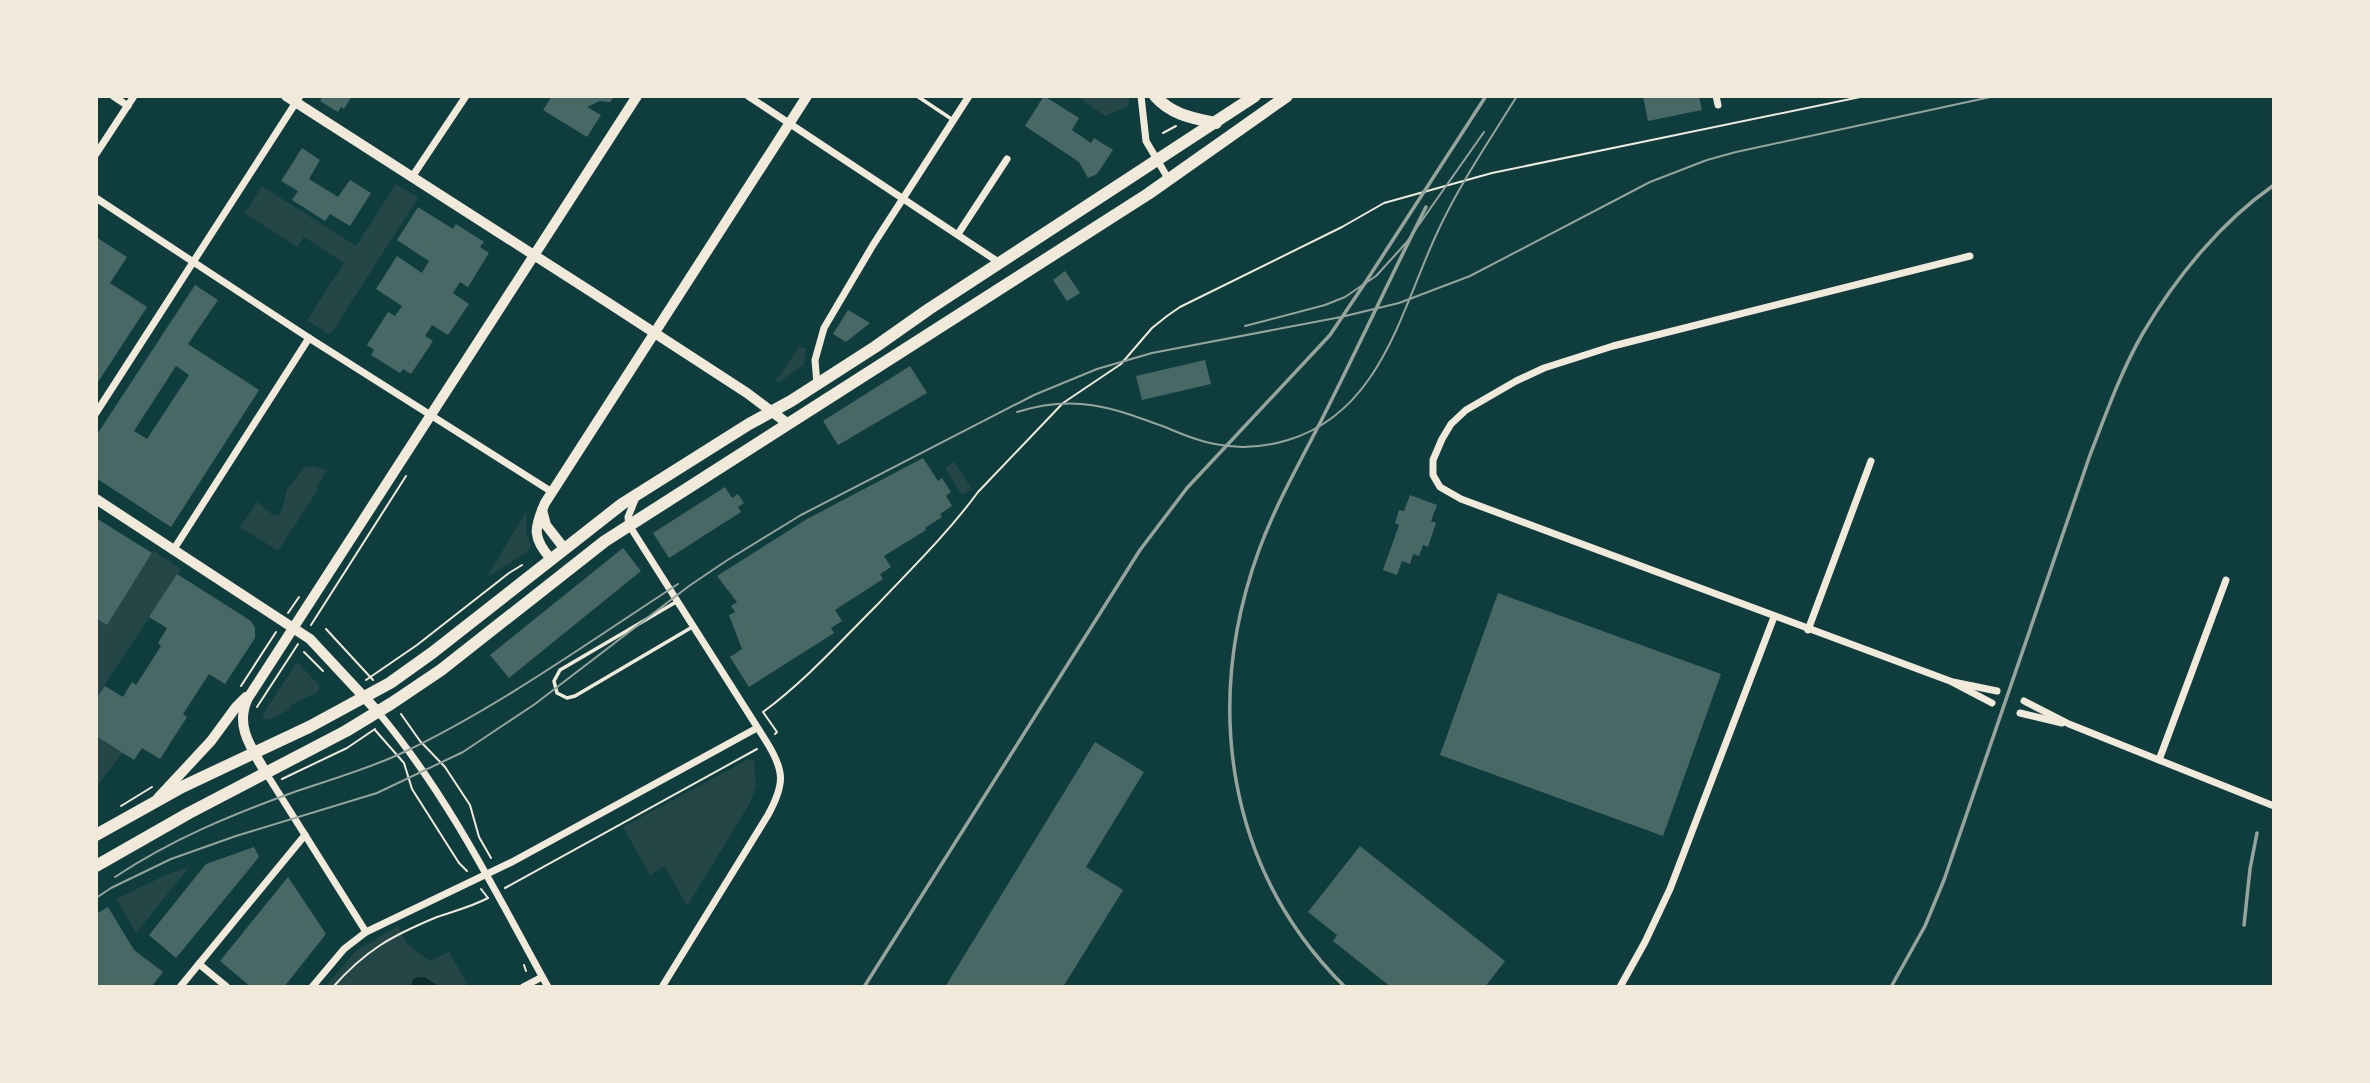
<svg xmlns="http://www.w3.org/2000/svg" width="2370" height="1083" font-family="'Roboto Condensed',sans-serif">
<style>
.green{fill:#244646}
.water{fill:#0a2a2b}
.building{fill:#486865;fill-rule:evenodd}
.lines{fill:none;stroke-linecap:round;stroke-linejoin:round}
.path{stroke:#f1e9da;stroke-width:2}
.service{stroke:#f1e9da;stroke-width:3.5}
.minor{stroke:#f1e9da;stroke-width:7}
.tertiary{stroke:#f1e9da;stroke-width:10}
.secondary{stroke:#f1e9da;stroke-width:10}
.trunk{stroke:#f1e9da;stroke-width:12}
.tram{stroke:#97a49c;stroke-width:2}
.rail{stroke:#97a49c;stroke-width:3.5}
</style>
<rect width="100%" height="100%" fill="#0f3d3e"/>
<g class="green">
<path d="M 1077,96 L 1129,96 L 1129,106 L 1105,116 Z"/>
<path d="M 396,184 L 418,198 L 330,335 L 307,320 L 344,263 L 304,237 L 297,247 L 245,213 L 262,186 L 356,246 Z"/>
<path d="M 799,347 L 806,349 L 804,364 L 778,383 L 776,381 Z"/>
<path d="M 954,462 L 972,489 L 962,495 L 945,468 Z"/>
<path d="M 314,466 L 327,470 L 317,486 L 319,488 L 278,551 L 240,527 L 257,502 L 273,515 L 278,515 L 282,510 L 287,489 L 305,467 Z"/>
<path d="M 527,511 L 526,533 L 531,545 L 527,552 L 486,578 Z"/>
<path d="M 154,551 L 181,569 L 96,698 L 96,618 L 107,624 Z"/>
<path d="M 297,662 L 319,685 L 319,691 L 291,705 L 292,708 L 269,720 L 263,718 L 263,714 Z"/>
<path d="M 96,736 L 123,753 L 96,787 Z"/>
<path d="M 749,759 L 754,761 L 756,786 L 750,803 L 687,906 L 665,866 L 650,875 L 623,827 Z"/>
<path d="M 189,867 L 136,933 L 116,899 L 168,874 Z"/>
<path d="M 398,926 L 408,945 L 430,961 L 449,952 L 469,987 L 325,987 L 356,951 Z"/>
</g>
<path class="water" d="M 424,977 L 440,987 L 410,987 L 414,978 Z"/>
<g class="building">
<path d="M 323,96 L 352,96 L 344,109 L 341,107 L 338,112 L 320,101 Z"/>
<path d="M 552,96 L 614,96 L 610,102 L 600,101 L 587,107 L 601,115 L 587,137 L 543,110 Z"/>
<path d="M 1044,96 L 1079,118 L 1072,130 L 1091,143 L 1094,138 L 1113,150 L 1097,174 L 1088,178 L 1079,162 L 1025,126 Z"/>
<path d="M 1643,96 L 1699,96 L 1702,110 L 1648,121 Z"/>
<path d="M 302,148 L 320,160 L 309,179 L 338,197 L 350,180 L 371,193 L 350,226 L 330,214 L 325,221 L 292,200 L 298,191 L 281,181 Z"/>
<path d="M 418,207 L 453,229 L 456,224 L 484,242 L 480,247 L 489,253 L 468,287 L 460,282 L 453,293 L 469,304 L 448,335 L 432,325 L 425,336 L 433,341 L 411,374 L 403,369 L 400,373 L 371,355 L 374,350 L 367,345 L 388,312 L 395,316 L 402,306 L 376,289 L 397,256 L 422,273 L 429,261 L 397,240 Z"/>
<path d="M 96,237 L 127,257 L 110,283 L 147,307 L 96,385 Z"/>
<path d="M 1065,271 L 1080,293 L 1067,301 L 1053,280 Z"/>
<path d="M 195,285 L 218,300 L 188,344 L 259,390 L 171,527 L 96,478 L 96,436 ZM 176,366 L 189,375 L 147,439 L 134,431 Z"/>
<path d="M 848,310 L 870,323 L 846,342 L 833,334 Z"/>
<path d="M 1205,360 L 1211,384 L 1142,400 L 1136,376 Z"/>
<path d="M 910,366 L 927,393 L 838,445 L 823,421 Z"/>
<path d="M 923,458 L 938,481 L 942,478 L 951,492 L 946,496 L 952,506 L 940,514 L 942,517 L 925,528 L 926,530 L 884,556 L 891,567 L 880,574 L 883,579 L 835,610 L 842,621 L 831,628 L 834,633 L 749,687 L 730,657 L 742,649 L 729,615 L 735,612 L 731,606 L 737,602 L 717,576 L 807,519 Z"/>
<path d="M 725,487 L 732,498 L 738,494 L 744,503 L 738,507 L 741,512 L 669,558 L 653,533 Z"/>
<path d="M 1410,495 L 1437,505 L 1431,521 L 1436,523 L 1428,547 L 1423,545 L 1419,556 L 1413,554 L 1410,564 L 1402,561 L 1397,575 L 1383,570 L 1399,525 L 1395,523 L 1399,510 L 1404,511 Z"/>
<path d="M 96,518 L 152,553 L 107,625 L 96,618 Z"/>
<path d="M 623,548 L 641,571 L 509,678 L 490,655 Z"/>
<path d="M 177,574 L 251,621 L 255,628 L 255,638 L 225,684 L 209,674 L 183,714 L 187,717 L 160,759 L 142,748 L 134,760 L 96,736 L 96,698 L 105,686 L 123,697 L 132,682 L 136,685 L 161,646 L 158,643 L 167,628 L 149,617 Z"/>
<path d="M 1498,593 L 1721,674 L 1663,836 L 1440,755 Z"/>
<path d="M 1095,742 L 1144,772 L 1086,867 L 1123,890 L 1063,987 L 945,987 Z"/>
<path d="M 1360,846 L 1505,961 L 1485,987 L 1391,987 L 1333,941 L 1337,935 L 1308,912 Z"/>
<path d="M 254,847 L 259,857 L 176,958 L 149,935 L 206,864 Z"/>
<path d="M 288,877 L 326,934 L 284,987 L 251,987 L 220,961 Z"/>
<path d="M 108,907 L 134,950 L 163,972 L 151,987 L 96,987 L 96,914 Z"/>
</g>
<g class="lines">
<g class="path">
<path d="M 1163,133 L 1176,126"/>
<path d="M 288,613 L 299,597"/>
<path d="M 311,625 L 406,476"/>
<path d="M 326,629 L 373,680"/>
<path d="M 304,652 L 323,671"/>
<path d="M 366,680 L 417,645 L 509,573 L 522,565"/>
<path d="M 241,686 L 276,632"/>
<path d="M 257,707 L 298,644"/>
<path d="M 401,714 L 420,741 L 445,767 L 470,805 L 479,837 L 491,858"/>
<path d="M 375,730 L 404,763 L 412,789 L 459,863 L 467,871"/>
<path d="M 775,734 L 777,732 L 763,712 C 805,681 840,642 877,605 C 912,568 948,533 978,492 L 1063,403 L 1121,364 L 1152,328 L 1167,316 L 1180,307 L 1342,227 L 1384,203 L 1492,173 L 1865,96"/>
<path d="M 282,779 L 347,748 L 375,729"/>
<path d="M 121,806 L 152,787"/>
<path d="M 505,888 L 757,749"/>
<path d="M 481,889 L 488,898"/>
<path d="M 524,965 L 526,971"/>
<path d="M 333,987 C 366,950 391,936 437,917 C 454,911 471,907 488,898"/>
</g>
<g class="service">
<path d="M 917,96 L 953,120"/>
<path d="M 676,602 L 560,670 L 554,681 L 557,693 L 567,698 L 575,696 L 694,626"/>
</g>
<g class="minor">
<path d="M 113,96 L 128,106"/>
<path d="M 748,96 L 1000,263"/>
<path d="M 1141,96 L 1146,141 L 1169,180"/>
<path d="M 1716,96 L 1718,105"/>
<path d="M 96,154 L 134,96"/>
<path d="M 412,177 L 466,96"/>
<path d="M 96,198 L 309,338 L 552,492"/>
<path d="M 958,234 L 1007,159"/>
<path d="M 1970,256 L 1613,346 L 1544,368 L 1516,381 L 1466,410 L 1451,424 L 1442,439 L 1433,460 L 1433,475 L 1440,487 L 1461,499 L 1950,681 L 1992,703"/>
<path d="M 817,384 L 815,360 L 824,328 L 873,245 L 969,96"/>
<path d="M 96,413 L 300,96"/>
<path d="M 637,495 L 628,517 L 629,525 L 766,741 C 785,771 785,784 768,815 L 662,987"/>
<path d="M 174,549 L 309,338"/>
<path d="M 1808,630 L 1871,461"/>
<path d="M 1953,682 L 1997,691"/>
<path d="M 2024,701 L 2069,724 L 2274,806"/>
<path d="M 378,712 C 448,795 496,893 548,987"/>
<path d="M 2020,713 L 2062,723"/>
<path d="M 2159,760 L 2226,580"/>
<path d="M 266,773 L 366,932"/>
<path d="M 199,964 L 227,987"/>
<path d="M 180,987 L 305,835"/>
<path d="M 312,987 L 344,949 L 366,932 L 512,862 L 757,728"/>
<path d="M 523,987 L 542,977"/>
<path d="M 1620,987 L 1645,942 L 1670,889 L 1774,617"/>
</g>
<g class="tertiary">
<path d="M 96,499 L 310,639 L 378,712"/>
<path d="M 542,510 L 546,525 L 564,548"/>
<path d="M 551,559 C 532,538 534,528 545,503 L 807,96"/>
</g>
<g class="secondary">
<path d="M 286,96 L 604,300 L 747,393 L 787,423"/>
<path d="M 266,773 C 252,749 234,726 248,698 L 637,96"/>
<path d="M 158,798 L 211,741 L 236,707 L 246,697"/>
</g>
<g class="trunk">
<path d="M 1155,96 C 1172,115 1192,118 1216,123"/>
<path d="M 96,835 L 182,787 L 309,727 L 390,683 L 432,653 L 622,504 L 749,424 L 791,401 L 875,347 L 929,309 L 1255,96"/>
<path d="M 96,866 L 189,813 L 346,731 L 392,703 L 441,670 L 605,541 L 1148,194 L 1287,96"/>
</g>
<g class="tram">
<path d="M 1245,326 L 1325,305 L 1345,297 L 1376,276 L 1406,243 L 1484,132"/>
<path d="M 1017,412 C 1075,394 1111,407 1165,427 C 1181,434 1198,441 1215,444 C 1239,449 1265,447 1288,440 C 1381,412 1401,310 1437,233 C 1459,185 1489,141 1517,96"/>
<path d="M 115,877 C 172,839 233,814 297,791 C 332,779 368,769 402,753 C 497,708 589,642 678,584"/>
<path d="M 96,898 L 111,888 L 171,859 L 236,836 L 377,793 L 463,752 L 535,704 L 689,586 L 726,561 L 801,515 L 1034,395 L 1097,369 L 1152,353 L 1341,317 L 1399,303 L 1470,276 L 1650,182 L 1707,160 L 1736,152 L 1995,96"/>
</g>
<g class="rail">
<path d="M 2244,925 L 2250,869 L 2257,833"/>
<path d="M 864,987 L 1140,550 L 1187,488 L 1330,335 L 1365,283 L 1486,96"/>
<path d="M 1345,987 C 1226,869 1203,704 1259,550 C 1276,504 1299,464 1321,421 C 1357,350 1390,278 1426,207"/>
<path d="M 1891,987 L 1925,926 L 1944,880 L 2090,455 C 2106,414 2121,371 2143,333 C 2176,277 2221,222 2274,185"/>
</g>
</g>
<rect width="2370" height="1083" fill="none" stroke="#f1e9da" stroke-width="196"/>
</svg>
